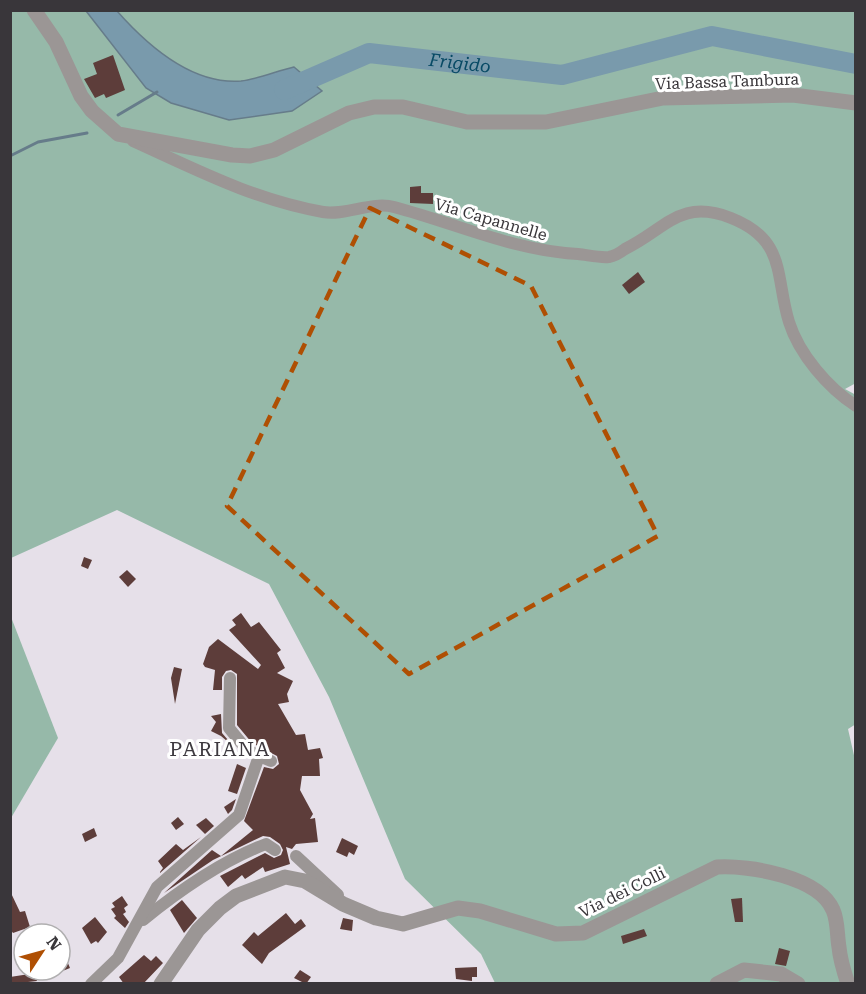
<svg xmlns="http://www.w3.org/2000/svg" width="866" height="994" font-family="'Roboto Serif',serif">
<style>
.green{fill:#96b9a9}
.water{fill:#799aac;stroke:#667c8a;stroke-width:1.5}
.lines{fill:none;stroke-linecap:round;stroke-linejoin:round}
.stream{stroke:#667c8a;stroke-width:3}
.river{stroke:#799aac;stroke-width:20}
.building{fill:#5d3d3a}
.minor{stroke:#9b9695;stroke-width:12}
.tertiary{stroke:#9b9695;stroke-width:15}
.marked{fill:none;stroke:#af4f03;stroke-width:4.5;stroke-dasharray:12 8;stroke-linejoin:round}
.labels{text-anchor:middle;stroke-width:6;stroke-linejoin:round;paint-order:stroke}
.street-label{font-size:16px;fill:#39363a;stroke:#fff}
.water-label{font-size:18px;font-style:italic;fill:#084a65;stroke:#fff}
.quarter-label{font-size:20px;letter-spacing:1.5px;fill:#3e3a40;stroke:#fff}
</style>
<rect width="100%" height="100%" fill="#e6e0e9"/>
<g class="green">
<path d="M 10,11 L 855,11 L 856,383 L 845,389 L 856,395 L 856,724 L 848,729 L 856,764 L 855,983 L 495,983 L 481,954 L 405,879 L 329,697 L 269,584 L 117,510 L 11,558 Z"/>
<path d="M 11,617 L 58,738 L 11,818 L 10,818 Z"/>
</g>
<path class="water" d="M 86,11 L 117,11 C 147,45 191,85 241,81 C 258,79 277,71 294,67 L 322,91 L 292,111 L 229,120 L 171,103 L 146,88 Z"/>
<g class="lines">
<g class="stream">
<path d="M 118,115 L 157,92"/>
<path d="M 10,156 L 38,142 L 87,133"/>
</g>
<path class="river" id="s1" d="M 284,90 L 369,53 L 562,75 L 712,36 L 856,64"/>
</g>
<g class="building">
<path d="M 113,55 L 125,90 L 106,98 L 104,94 L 95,98 L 84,79 L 97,74 L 93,63 Z"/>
<path d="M 421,186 L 421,193 L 433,193 L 433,204 L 410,203 L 410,187 Z"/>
<path d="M 638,272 L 645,282 L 629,294 L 622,285 Z"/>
<path d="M 84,557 L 92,560 L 88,569 L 81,566 Z"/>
<path d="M 127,570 L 136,579 L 128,587 L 119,577 Z"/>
<path d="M 241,613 L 251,627 L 259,622 L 281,650 L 277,653 L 285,668 L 277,673 L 293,681 L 287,694 L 289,702 L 278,704 L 296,735 L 305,734 L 308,750 L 320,748 L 323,758 L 319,759 L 320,776 L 302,776 L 300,790 L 313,814 L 310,819 L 315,818 L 318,842 L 296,844 L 292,849 L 286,847 L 290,864 L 265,872 L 263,867 L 245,879 L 242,875 L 228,887 L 220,876 L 265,853 L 274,858 L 281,855 L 283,850 L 280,844 L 270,837 L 263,836 L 213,860 L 164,893 L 212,850 L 221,856 L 253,830 L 244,821 L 264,767 L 273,769 L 279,764 L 277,756 L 252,743 L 237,725 L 237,674 L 231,670 L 226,671 L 222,677 L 222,690 L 213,690 L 215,670 L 205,667 L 203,664 L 209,647 L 218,639 L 258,669 L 261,665 L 229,630 L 236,625 L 232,620 Z"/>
<path d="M 174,667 L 182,669 L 175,704 L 171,678 Z"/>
<path d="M 221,714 L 222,733 L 234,747 L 221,736 L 211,731 L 216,722 L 211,716 Z"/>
<path d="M 237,764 L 246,768 L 237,794 L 228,791 Z"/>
<path d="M 236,799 L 232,810 L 228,814 L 224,807 Z"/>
<path d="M 178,817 L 184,824 L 176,830 L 171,823 Z"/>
<path d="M 206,818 L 214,826 L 205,834 L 196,825 Z"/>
<path d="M 94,828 L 97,836 L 85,842 L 82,834 Z"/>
<path d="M 201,837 L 160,873 L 160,872 L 163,868 L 158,861 L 176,844 L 183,850 Z"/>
<path d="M 342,838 L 358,846 L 354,855 L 349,852 L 347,857 L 336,852 Z"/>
<path d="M 10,891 L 20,912 L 25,911 L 30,927 L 13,933 L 10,929 Z"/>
<path d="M 122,896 L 128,905 L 124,908 L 126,912 L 123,914 L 129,922 L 125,928 L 114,918 L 116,916 L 111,909 L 115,907 L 112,903 Z"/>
<path d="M 742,898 L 743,922 L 735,922 L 731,899 Z"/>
<path d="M 182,900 L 197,918 L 184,933 L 170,910 Z"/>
<path d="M 286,913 L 295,924 L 301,919 L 306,926 L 269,953 L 262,964 L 242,945 L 254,932 L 258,936 Z"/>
<path d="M 95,917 L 107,932 L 98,943 L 96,941 L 91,944 L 82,928 Z"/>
<path d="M 343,918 L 353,920 L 352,931 L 340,929 Z"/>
<path d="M 644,929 L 647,936 L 623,944 L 621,936 Z"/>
<path d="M 60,944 L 70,968 L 60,972 Z"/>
<path d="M 779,948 L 790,951 L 786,966 L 775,964 Z"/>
<path d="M 144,955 L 151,961 L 156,956 L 163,963 L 143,984 L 124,984 L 119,977 Z"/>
<path d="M 477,967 L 477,977 L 472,977 L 472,981 L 456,979 L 455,968 Z"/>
<path d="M 300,970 L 311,977 L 306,984 L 294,978 Z"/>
<path d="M 36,973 L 37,981 L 10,984 L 10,977 Z"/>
</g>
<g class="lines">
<g class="minor">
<path d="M 133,141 C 195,169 254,200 323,212 C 345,216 372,201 394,207 C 458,224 511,250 578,254 C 588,255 599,258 609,257 C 615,256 621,252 625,249 C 666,229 680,198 731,218 C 787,240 775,277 789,322 C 799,354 828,388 856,406"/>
<path d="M 259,756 L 271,761"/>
<path d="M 296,856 L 338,895"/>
<path d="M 143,920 C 180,890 221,861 266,844 L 275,850"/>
<path d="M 91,984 L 118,958 L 157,887 L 239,815 L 259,756 L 247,750 L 229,728 L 230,678"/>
</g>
<g class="tertiary">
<path d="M 34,10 L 56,42 L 81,96 L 92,111 L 118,134 L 232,155 L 250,156 L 274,150 L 349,113 L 374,107 L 403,107 L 467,122 L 546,122 L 663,98 L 793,95 L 856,103"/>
<path d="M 161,984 L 198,930 L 220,908 L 236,896 L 285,877 L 305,881 L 343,904 L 376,918 L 403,924 L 458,908 L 480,911 L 556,934 L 583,933 L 717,867 C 750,865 819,877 833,910 C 838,921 837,936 839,947 C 840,959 844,972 848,984"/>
<path d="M 717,984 L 744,970 L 781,974 L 798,984"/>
</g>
</g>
<path class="marked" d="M 370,208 L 531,286 L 658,536 L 409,674 L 227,506 Z"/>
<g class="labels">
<g class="street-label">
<text transform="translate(727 81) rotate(-2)" y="6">Via Bassa Tambura</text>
<text transform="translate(491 219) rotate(16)" y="6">Via Capannelle</text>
<text transform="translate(622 892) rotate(-26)" y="6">Via dei Colli</text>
</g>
<g class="water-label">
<text dy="6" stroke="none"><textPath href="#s1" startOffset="184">Frigido</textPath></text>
</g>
<g class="quarter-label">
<text x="220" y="756">PARIANA</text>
</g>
</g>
<rect width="866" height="994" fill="none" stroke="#39363a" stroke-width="24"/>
<g transform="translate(42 952) rotate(54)"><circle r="28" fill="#ffffff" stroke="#b0afb0" stroke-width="1.5"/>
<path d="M0-4.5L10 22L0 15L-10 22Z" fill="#af4f03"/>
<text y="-9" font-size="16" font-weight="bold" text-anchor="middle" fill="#39363a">N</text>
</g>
</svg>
